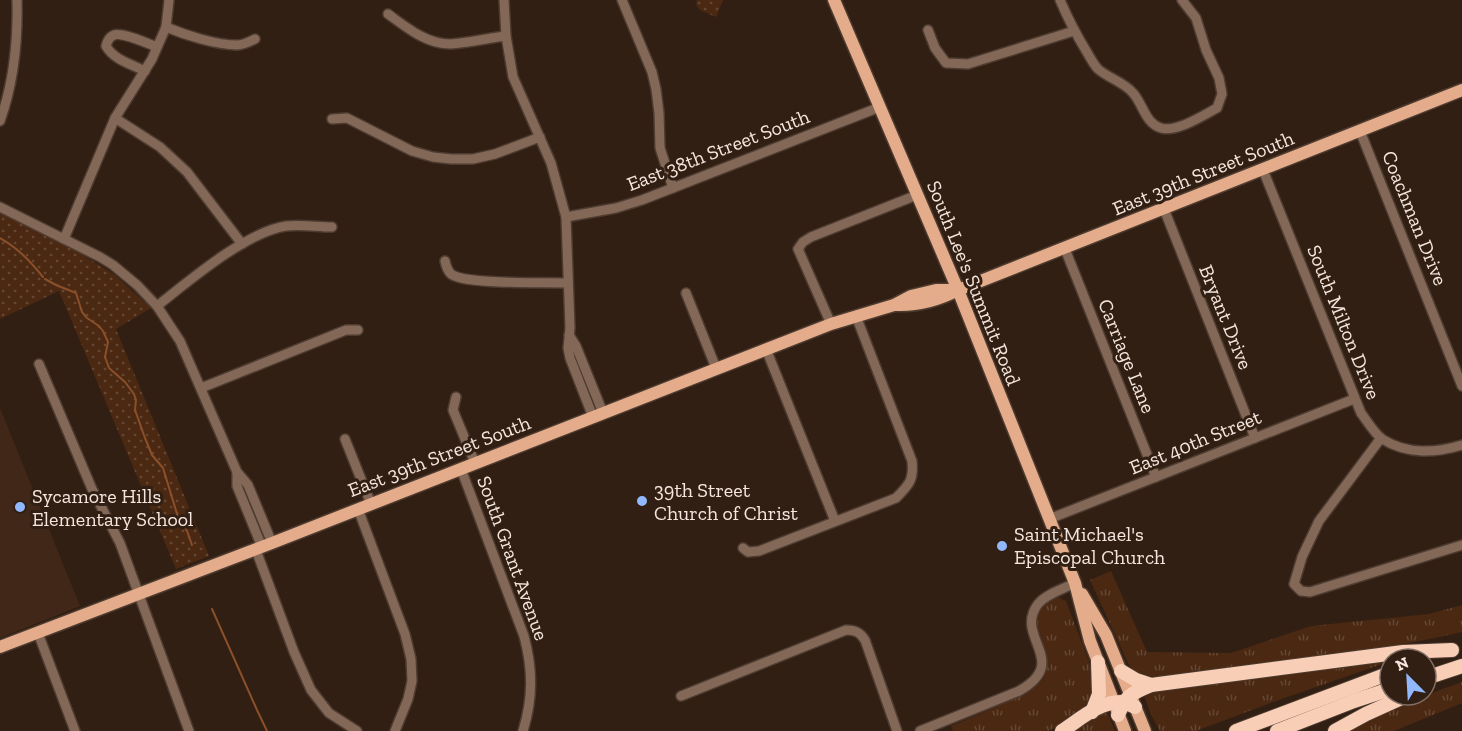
<svg xmlns="http://www.w3.org/2000/svg" width="1462" height="731" font-family="'Zilla Slab',serif">
<style>
.built{fill:#402718}
.grass{fill:url(#grass-tufts)}
.park{fill:url(#park-dots)}
.lines{fill:none;stroke-linecap:round;stroke-linejoin:round}
.stream{stroke:#8b502a;stroke-width:2}
.minor-casing{stroke:#4d3b30;stroke-width:12}
.major-casing{stroke:#4d3b30;stroke-width:15}
.highway-casing{stroke:#4d3b30;stroke-width:16}
.minor{stroke:#836858;stroke-width:9}
.major{stroke:#e4ac8a;stroke-width:12}
.highway{stroke:#f8ceb6;stroke-width:14}
.poi-dot{fill:#91b8fd;stroke:#321f13;stroke-width:2}
.labels{text-anchor:middle;stroke-width:6;stroke-linejoin:round;paint-order:stroke}
.street-label{font-size:20px;fill:#f5e7df;stroke:#321f13}
.poi-label{font-size:20px;fill:#f5e7df;stroke:#321f13;text-anchor:start}
</style>
<defs>
<pattern id="grass-tufts" width="24" height="20" patternUnits="userSpaceOnUse" patternTransform="scale(1.5)"><rect width="24" height="20" fill="#4a2812"/><path d="M3 7l-1-3M5 7V3M7 7l1-3M15 17l-1-3M17 17v-4M19 17l1-3" fill="none" stroke="#654734"/></pattern>
<pattern id="park-dots" width="8" height="8" patternUnits="userSpaceOnUse" patternTransform="scale(1.5)"><rect width="8" height="8" fill="#4a2812"/><path d="M2 2h.1M6 6h.1" fill="none" stroke="#654734" stroke-width="1.8" stroke-linecap="round"/></pattern>
</defs>
<rect width="100%" height="100%" fill="#321f13"/>
<path class="built" d="M 0,408 L 80,606 L 0,638 Z"/>
<g class="grass">
<path d="M 1111,571 L 1147,652 L 1231,653 L 1311,626 L 1429,614 L 1462,605 L 1462,632 C 1362,655 1260,664 1158,677 C 1146,675 1136,675 1129,665 L 1090,580 Z"/>
<path d="M 1057,597 L 1066,601 L 1093,672 L 1095,684 L 1091,702 L 1083,710 L 1049,731 L 953,731 L 951,726 C 969,718 1035,693 1043,679 C 1057,653 1023,632 1042,607 C 1046,602 1050,599 1057,597 Z"/>
<path d="M 1389,660 L 1385,663 L 1276,701 L 1196,731 L 1160,731 L 1151,715 L 1144,695 L 1149,692 Z"/>
<path d="M 1462,682 L 1462,703 L 1394,731 L 1347,731 L 1390,708 Z"/>
<path d="M 1106,710 L 1115,731 L 1071,731 Z"/>
</g>
<g class="park">
<path d="M 697,0 L 723,0 L 716,17 L 700,10 L 696,5 Z"/>
<path d="M 0,212 L 75,250 L 115,275 L 151,308 L 116,329 L 209,556 L 176,569 L 59,291 L 0,319 Z"/>
</g>
<g class="lines">
<g class="stream">
<path d="M 0,238 C 18,248 30,261 43,277"/>
<path d="M 45,279 L 56,285 L 76,293 L 82,312 L 87,318 L 99,326 L 103,331 L 108,342 L 105,357 L 109,368 L 125,382 L 134,394 L 136,400 L 135,410 L 145,438 L 152,455 L 163,468 L 178,517 L 187,531 L 192,545"/>
<path d="M 212,609 L 257,710 L 267,731"/>
</g>
<g class="minor-casing">
<g id="minor">
<path d="M 504,0 L 506,36 L 513,77 L 551,163 L 566,217 L 570,328 L 568,348 L 570,358 L 593,417"/>
<path d="M 622,0 L 652,72 L 656,89 L 659,113 L 660,148 L 673,188"/>
<path d="M 1060,0 C 1068,19 1077,36 1088,54 C 1091,59 1094,65 1098,69 C 1108,78 1124,82 1133,93 C 1143,104 1145,123 1161,128 C 1176,133 1204,115 1217,108 L 1222,94 L 1219,78 L 1206,50 L 1196,18 L 1182,0"/>
<path d="M 388,14 C 406,27 426,44 450,44 C 469,43 488,38 506,36"/>
<path d="M 166,27 C 185,35 216,45 237,45 C 243,45 249,42 255,39"/>
<path d="M 928,30 L 935,48 L 946,63 L 968,64 L 1074,31"/>
<path d="M 145,71 C 131,64 114,60 106,46 C 107,42 109,37 114,35 C 122,32 149,44 157,47"/>
<path d="M 115,118 L 160,147 L 187,172 L 242,244"/>
<path d="M 332,119 L 347,118 L 412,151 L 433,157 L 451,159 L 473,159 L 495,154 L 540,137"/>
<path d="M 0,121 C 14,82 18,41 17,0"/>
<path d="M 1360,131 L 1462,386"/>
<path d="M 1263,170 L 1361,413 C 1367,421 1374,433 1382,439 C 1408,455 1435,453 1462,445"/>
<path d="M 0,207 L 100,257 L 113,265 L 137,285 L 157,306 L 180,341 L 237,472 L 248,485 L 272,543"/>
<path d="M 1164,209 L 1255,438"/>
<path d="M 566,217 L 616,208 L 642,200 L 880,107"/>
<path d="M 64,239 L 115,118 L 152,59 L 166,27 L 169,0"/>
<path d="M 1065,249 L 1156,477"/>
<path d="M 445,261 C 446,266 447,270 451,274 C 464,285 547,282 568,283"/>
<path d="M 686,293 L 716,368"/>
<path d="M 157,306 C 189,281 246,232 286,226 C 301,224 317,227 332,227"/>
<path d="M 831,324 L 798,249 L 803,242 L 811,237 L 917,195"/>
<path d="M 569,335 L 576,346 L 603,413"/>
<path d="M 766,349 L 835,521"/>
<path d="M 39,364 L 92,489 L 120,543 L 189,731"/>
<path d="M 201,388 L 346,330 L 358,330"/>
<path d="M 456,397 L 453,410 L 475,463"/>
<path d="M 1381,438 L 1319,521 L 1302,557 L 1294,584 L 1301,591 L 1310,592 L 1462,545"/>
<path d="M 345,439 L 371,504"/>
<path d="M 461,469 L 524,636 C 533,670 533,698 523,731"/>
<path d="M 237,472 L 237,486 L 262,547"/>
<path d="M 358,509 L 405,634 L 411,659 L 412,681 L 408,699 L 395,731"/>
<path d="M 1049,519 L 1354,399"/>
<path d="M 743,548 L 748,552 L 759,551 L 896,498 C 909,485 914,480 912,461 L 856,316"/>
<path d="M 256,550 L 294,652 L 311,690 L 329,713 L 357,731"/>
<path d="M 38,633 L 75,731"/>
<path d="M 681,696 L 846,630 C 855,630 860,632 865,640 L 897,731"/>
<path d="M 920,731 L 1019,691 C 1072,661 1013,637 1038,604 C 1046,594 1063,589 1075,583"/>
</g>
</g>
<g class="major-casing">
<g id="major">
<path d="M 834,0 L 958,290 L 1075,583 L 1090,641 L 1125,731"/>
<path d="M 895,305 C 918,306 937,301 958,290 L 1462,90"/>
<path d="M 1082,594 L 1106,635 L 1145,731"/>
<path d="M 0,647 L 272,543 L 831,324 L 894,305 L 911,296 L 936,290 L 958,290"/>
</g>
</g>
<g class="highway-casing">
<g id="highway">
<path d="M 1121,671 L 1136,680 L 1151,685"/>
<path d="M 1426,678 L 1462,666"/>
<path d="M 1092,712 L 1099,694 L 1098,662"/>
<path d="M 1118,715 C 1126,695 1132,693 1151,685 L 1403,652 L 1452,650"/>
<path d="M 1062,731 C 1079,720 1100,701 1122,702 C 1126,703 1131,705 1135,707"/>
<path d="M 1236,731 L 1390,673"/>
<path d="M 1277,731 L 1354,701 L 1390,689"/>
<path d="M 1335,731 L 1366,714 L 1408,695"/>
</g>
</g>
<use href="#minor" class="minor"/>
<use href="#major" class="major"/>
<use href="#highway" class="highway"/>
</g>
<g class="poi-dot">
<circle cx="642" cy="501" r="6"/>
<circle cx="20" cy="507" r="6"/>
<circle cx="1002" cy="546" r="6"/>
</g>
<g class="labels">
<g class="street-label">
<text transform="translate(718 150) rotate(-21)" y="7">East 38th Street South</text>
<text transform="translate(1203 173) rotate(-22)" y="7">East 39th Street South</text>
<text transform="translate(1415 218) rotate(68)" y="7">Coachman Drive</text>
<text transform="translate(974 283) rotate(68)" y="7">South Lee's Summit Road</text>
<text transform="translate(1226 317) rotate(68)" y="7">Bryant Drive</text>
<text transform="translate(1344 322) rotate(68)" y="7">South Milton Drive</text>
<text transform="translate(1127 356) rotate(68)" y="7">Carriage Lane</text>
<text transform="translate(1195 442) rotate(-22)" y="7">East 40th Street</text>
<text transform="translate(439 456) rotate(-21)" y="7">East 39th Street South</text>
<text transform="translate(513 558) rotate(70)" y="7">South Grant Avenue</text>
</g>
<g class="poi-label">
<text x="654" y="497">39th Street<tspan x="654" dy="23">Church of Christ</tspan></text>
<text x="32" y="503">Sycamore Hills<tspan x="32" dy="23">Elementary School</tspan></text>
<text x="1014" y="541">Saint Michael's<tspan x="1014" dy="23">Episcopal Church</tspan></text>
</g>
</g>
<g transform="translate(1408 677) rotate(336)"><circle r="28" fill="#321f13" stroke="#806f65" stroke-width="1.5"/>
<path d="M0-4.5L10 22L0 15L-10 22Z" fill="#91b8fd"/>
<text y="-9" font-size="16" font-weight="bold" text-anchor="middle" fill="#f5e7df">N</text>
</g>
</svg>
